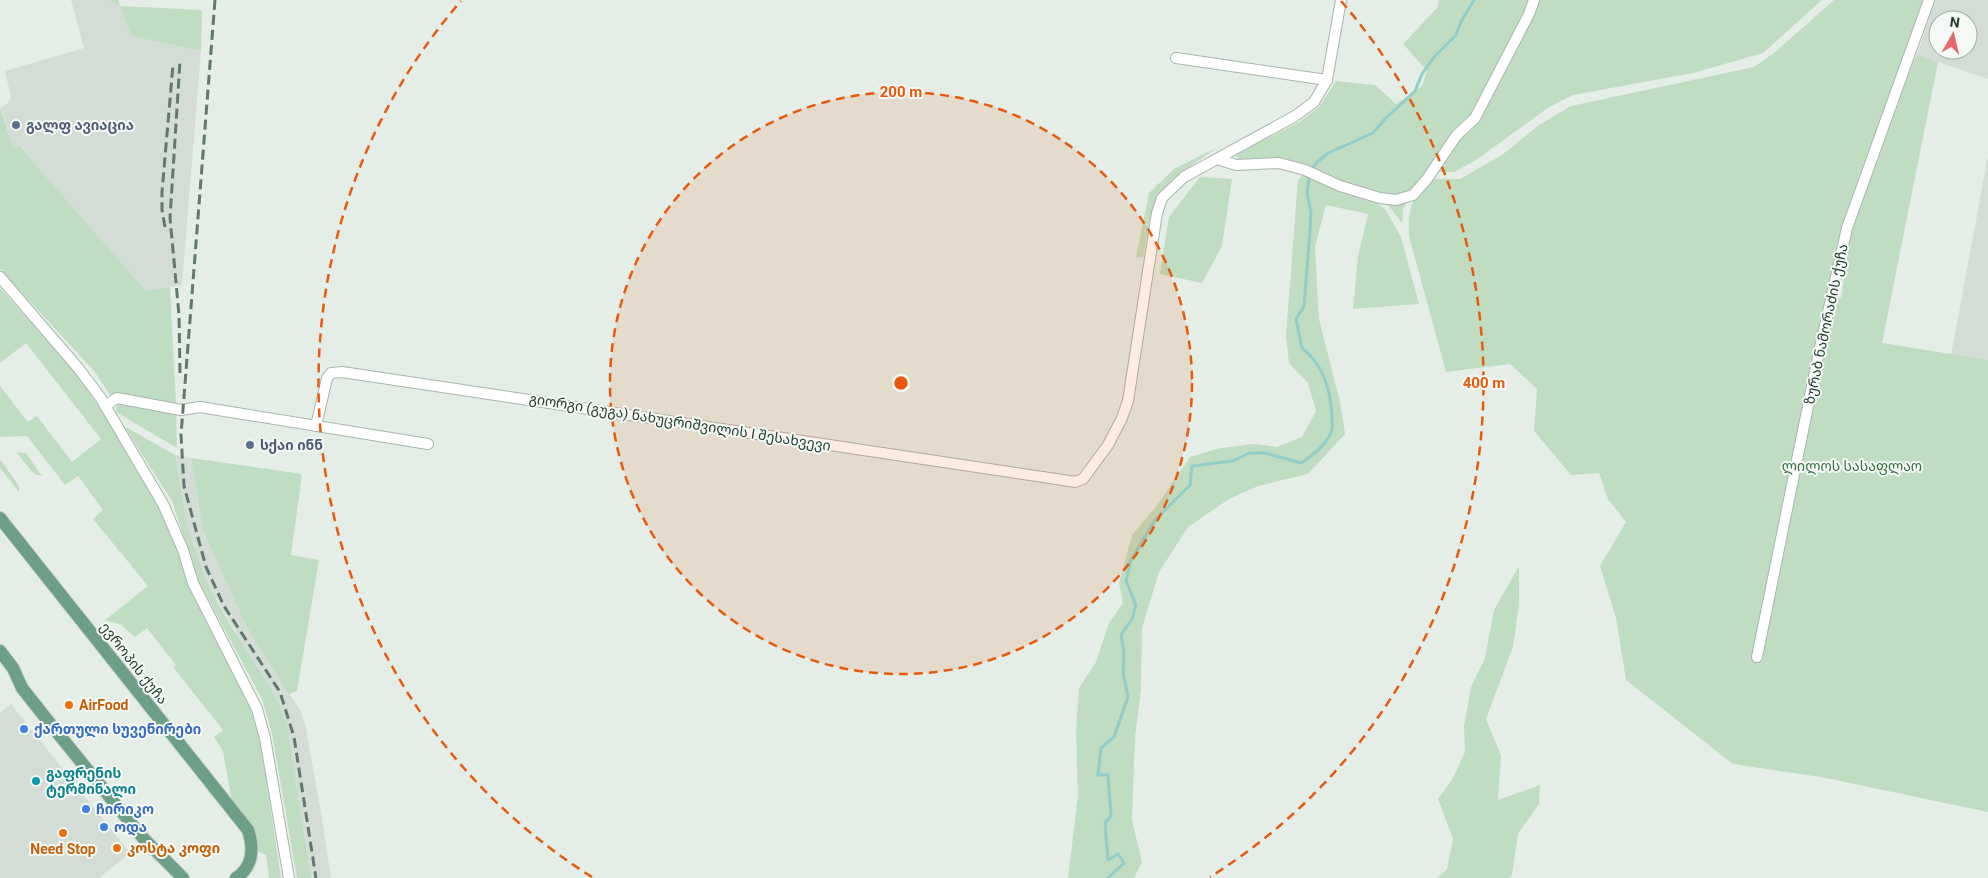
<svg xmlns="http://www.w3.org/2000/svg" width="1988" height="878" font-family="Roboto,'Noto Sans Georgian',sans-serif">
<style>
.built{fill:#d3ddd6;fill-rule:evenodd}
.green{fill:#c0dcc1}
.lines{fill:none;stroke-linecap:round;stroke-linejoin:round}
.stream{stroke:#92cdc7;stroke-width:3}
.minor-casing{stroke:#a8b5ad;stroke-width:12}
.major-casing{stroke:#c2c9c5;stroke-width:14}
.minor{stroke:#fff;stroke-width:10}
.major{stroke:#6d9e86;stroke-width:12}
.rail{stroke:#60796c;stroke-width:3;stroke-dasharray:10 5;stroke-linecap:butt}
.ring{fill:none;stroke:#e8590c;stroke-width:2.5;stroke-dasharray:9 6}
.service-dot{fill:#5c6f8a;stroke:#f5f9f6;stroke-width:2}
.food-dot{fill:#e8710a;stroke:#f5f9f6;stroke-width:2}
.shop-dot{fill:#3f7fe0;stroke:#f5f9f6;stroke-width:2}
.culture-dot{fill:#0f9aa8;stroke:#f5f9f6;stroke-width:2}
.labels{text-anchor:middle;stroke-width:4;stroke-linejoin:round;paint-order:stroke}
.service-label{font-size:14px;font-weight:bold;fill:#4e5e75;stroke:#f5f9f6;text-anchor:start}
.street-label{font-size:14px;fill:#253d31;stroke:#f5f9f6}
.park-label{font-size:14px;fill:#33713c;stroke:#f5f9f6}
.food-label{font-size:14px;font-weight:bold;fill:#c56008;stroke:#f5f9f6;text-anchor:start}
.shop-label{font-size:14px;font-weight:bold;fill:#366cbe;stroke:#f5f9f6;text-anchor:start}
.culture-label{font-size:14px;font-weight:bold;fill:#0d838f;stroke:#f5f9f6;text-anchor:start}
.centre{fill:#e8590c;stroke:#f5f9f6;stroke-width:2.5}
.ring-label{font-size:15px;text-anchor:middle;font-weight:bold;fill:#e8590c;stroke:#f5f9f6;stroke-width:4;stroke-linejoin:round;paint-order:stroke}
</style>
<rect width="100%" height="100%" fill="#e5ede7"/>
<g class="built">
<path d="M 71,0 L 110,0 L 120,6 L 131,36 L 201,51 L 182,285 L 146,291 L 27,155 L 22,146 L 13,147 L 1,107 L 8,103 L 11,97 L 5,71 L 84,48 Z"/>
<path d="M 1935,0 L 1988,0 L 1988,79 L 1917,55 ZM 1938,20 L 1968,20 L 1968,50 L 1938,50 Z"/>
<path d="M 1988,156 L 1988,360 L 1951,355 Z"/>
<path d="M 175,455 L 191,458 L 203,530 L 245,624 L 300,710 L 305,724 L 320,806 L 331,878 L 311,878 L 287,724 L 205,578 L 187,525 Z"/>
<path d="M 11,704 L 130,853 L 99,878 L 0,878 L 0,713 Z"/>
</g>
<g class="green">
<path d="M 110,0 L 118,0 L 120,6 L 202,10 L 201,51 L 131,36 L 120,6 Z"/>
<path d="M 1439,0 L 1530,0 L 1528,10 L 1472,117 L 1412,191 L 1397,196 L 1380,195 L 1333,180 L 1307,165 L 1277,157 L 1241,161 L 1235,155 L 1301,121 L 1319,107 L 1336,81 L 1375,85 L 1396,104 L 1422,86 L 1427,71 L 1403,44 L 1438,7 Z"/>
<path d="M 1538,0 L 1822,0 L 1763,53 L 1693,73 L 1573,95 L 1549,107 L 1476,160 L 1454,172 L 1436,172 L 1490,94 L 1535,14 Z"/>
<path d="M 1834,0 L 1924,0 L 1843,228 L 1826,297 L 1841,298 L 1852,225 L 1914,60 L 1917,55 L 1938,62 L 1882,343 L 1988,360 L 1988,812 L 1821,777 L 1733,764 L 1626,680 L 1616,618 L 1600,566 L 1626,522 L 1608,499 L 1599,473 L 1571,475 L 1534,431 L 1537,389 L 1510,364 L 1446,372 L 1409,236 C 1408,206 1411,201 1431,179 L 1460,179 L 1502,155 L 1539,125 L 1571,106 L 1754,67 L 1774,53 Z"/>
<path d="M 0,107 L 13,147 L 21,146 L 27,155 L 146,291 L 170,287 L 176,404 L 119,393 L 110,395 L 95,372 L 0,269 Z"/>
<path d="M 1218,147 C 1199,161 1166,180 1156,200 C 1148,217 1147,239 1143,258 L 1136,257 L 1149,193 L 1174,169 Z"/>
<path d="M 1305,173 L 1335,190 L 1372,200 L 1385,209 L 1401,237 L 1419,304 L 1353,309 L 1358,256 L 1368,214 L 1326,205 L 1315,246 L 1319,319 L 1340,402 L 1345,434 L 1308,474 L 1258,486 L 1229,499 L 1188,527 L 1159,572 L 1142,628 L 1141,689 L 1135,737 L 1132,820 L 1142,862 L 1134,878 L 1068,878 L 1078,795 L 1076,731 L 1079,688 L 1096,662 L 1109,623 L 1123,603 L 1119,583 L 1132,535 L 1158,504 L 1190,457 L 1220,448 L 1254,444 L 1277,447 L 1302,437 L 1316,411 L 1308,383 L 1289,363 L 1286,336 L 1298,180 Z"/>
<path d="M 1200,177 L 1232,179 L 1222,246 L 1202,283 L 1160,274 L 1169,217 Z"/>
<path d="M 1409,198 L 1403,209 L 1402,223 L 1385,201 Z"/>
<path d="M 0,288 L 78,375 L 128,452 L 151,491 L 171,532 L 203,616 L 248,702 L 260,739 L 281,878 L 269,878 L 266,855 L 257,851 L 257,839 L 252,825 L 232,802 L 223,751 L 214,737 L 223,730 L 173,667 L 176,665 L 147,628 L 135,637 L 120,624 L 105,620 L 148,586 L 93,519 L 103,510 L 78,476 L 65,485 L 27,436 L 1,437 L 0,436 L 0,386 L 28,422 L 37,416 L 72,462 L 101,439 L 26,343 L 0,363 Z"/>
<path d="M 121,402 L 176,412 L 177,448 L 116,412 L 117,405 Z"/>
<path d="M 124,426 L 175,455 L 187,525 L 205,578 L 229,623 L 274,694 L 287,724 L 311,878 L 297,878 L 272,733 L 262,699 L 198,580 L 172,501 Z"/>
<path d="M 16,452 L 26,453 L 42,476 L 34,474 Z"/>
<path d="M 191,458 L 302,474 L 291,555 L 319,560 L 297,691 L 289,694 L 245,624 L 203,530 Z"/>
<path d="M 0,459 L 19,486 L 19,492 L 0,468 Z"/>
<path d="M 1519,566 L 1519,604 L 1513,647 L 1486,719 L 1501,756 L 1498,800 L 1540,785 L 1539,804 L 1518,834 L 1512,875 L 1509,878 L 1437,878 L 1447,869 L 1453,839 L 1438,799 L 1453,778 L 1465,752 L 1464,726 L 1471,687 L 1485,658 L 1494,610 Z"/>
</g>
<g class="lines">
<path class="stream" d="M 1108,878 L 1124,863 L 1118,854 L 1108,860 L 1105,823 L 1111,816 L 1108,775 L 1098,775 L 1101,748 L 1114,737 L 1128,697 L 1123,672 L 1124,652 L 1121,635 L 1132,619 L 1136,605 L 1126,581 L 1131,560 L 1155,520 L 1190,485 L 1192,466 L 1233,461 L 1249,453 L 1265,453 L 1301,463 C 1314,454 1324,447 1331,433 C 1333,428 1332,422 1332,417 C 1331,391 1324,365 1302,348 L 1296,319 L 1304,306 L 1310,231 L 1311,213 L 1307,193 L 1310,172 L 1316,163 L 1328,153 L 1373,133 L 1385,119 L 1415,91 L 1422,74 L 1434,57 L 1456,35 L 1462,20 L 1474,0"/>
<g class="minor-casing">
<g id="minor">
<path d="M 1176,58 L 1327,80"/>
<path d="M 1217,159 L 1236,165 L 1279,163 L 1305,170 L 1340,186 L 1380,198 L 1396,200 L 1413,195 L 1427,179 L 1456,136 L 1475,118 L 1529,14 L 1534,0"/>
<path d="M 0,277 L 79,369 L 100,397 L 163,504 L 183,550 L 193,583 L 257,709 L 265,738 L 289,878"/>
<path d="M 105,406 L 117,398 L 181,410 L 200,407 L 428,444"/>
<path d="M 316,426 L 327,378 L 331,373 L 342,372 L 1063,480 L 1075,482 L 1083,479 L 1108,445 L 1122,418 L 1128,401 L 1157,213 L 1162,198 L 1184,177 L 1295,116 L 1314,102 L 1327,80 L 1341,0"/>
<path d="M 1757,657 L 1819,352 L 1847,228 L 1929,0"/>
</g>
</g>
<g class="major-casing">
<g id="major">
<path d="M 0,518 L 248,830 C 254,848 253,867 236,878"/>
<path d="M 0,651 L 13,668 L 22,688 L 52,726 L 143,838 L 183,878"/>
</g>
</g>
<use href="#minor" class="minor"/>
<use href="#major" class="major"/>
<g class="rail">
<path d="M 215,0 L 181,435 L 184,486 L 206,567 L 224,606 L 280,692 L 294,737 L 316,878"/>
<path d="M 165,227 L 162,210 L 162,192 L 173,65"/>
<path d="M 180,373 L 179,315 L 170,218 L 180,61"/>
</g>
</g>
<circle cx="901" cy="383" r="291" fill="#e8590c" fill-opacity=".12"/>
<g class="ring">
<circle cx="901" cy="383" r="291"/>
<path d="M592 877A583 583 0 0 1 461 1M1341 1A583 583 0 0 1 1210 877"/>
</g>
<g class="service-dot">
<circle cx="16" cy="125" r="5"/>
<circle cx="250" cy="445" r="5"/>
</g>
<g class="food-dot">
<circle cx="69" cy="705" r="5"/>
<circle cx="63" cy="833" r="5"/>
<circle cx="117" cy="848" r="5"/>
</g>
<g class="shop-dot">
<circle cx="24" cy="729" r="5"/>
<circle cx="86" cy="809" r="5"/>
<circle cx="104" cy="827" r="5"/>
</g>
<circle class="culture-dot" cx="36" cy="781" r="5"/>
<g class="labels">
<g class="service-label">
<text x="26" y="130">გალფ ავიაცია</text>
<text x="260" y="450">სქაი ინნ</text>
</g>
<g class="street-label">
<text transform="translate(1826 324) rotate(-78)" y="5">ზურაბ ნამორაძის ქუჩა</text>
<text transform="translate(680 422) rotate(9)" y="5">გიორგი (გუგა) ნახუცრიშვილის I შესახვევი</text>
<text transform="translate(134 663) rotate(52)" y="5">ევროპის ქუჩა</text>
</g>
<g class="park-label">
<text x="1852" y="471">ლილოს სასაფლაო</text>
</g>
<g class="food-label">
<text x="79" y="710">AirFood</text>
<text x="127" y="853">კოსტა კოფი</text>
<text x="63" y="854" text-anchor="middle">Need Stop</text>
</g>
<g class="shop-label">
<text x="34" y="734">ქართული სუვენირები</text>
<text x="96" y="814">ჩირიკო</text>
<text x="114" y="832">ოდა</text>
</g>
<g class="culture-label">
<text x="46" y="778">გაფრენის<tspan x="46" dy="16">ტერმინალი</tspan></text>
</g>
</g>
<circle cx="901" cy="383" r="8" class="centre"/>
<g class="ring-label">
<text x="901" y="97">200 m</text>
<text x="1484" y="388">400 m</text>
</g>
<g transform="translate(1953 35) rotate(8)"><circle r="24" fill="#f5f9f6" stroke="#a2aea7"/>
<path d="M0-4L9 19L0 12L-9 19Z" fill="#e66a69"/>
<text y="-8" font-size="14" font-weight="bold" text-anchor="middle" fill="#253d31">N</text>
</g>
</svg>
